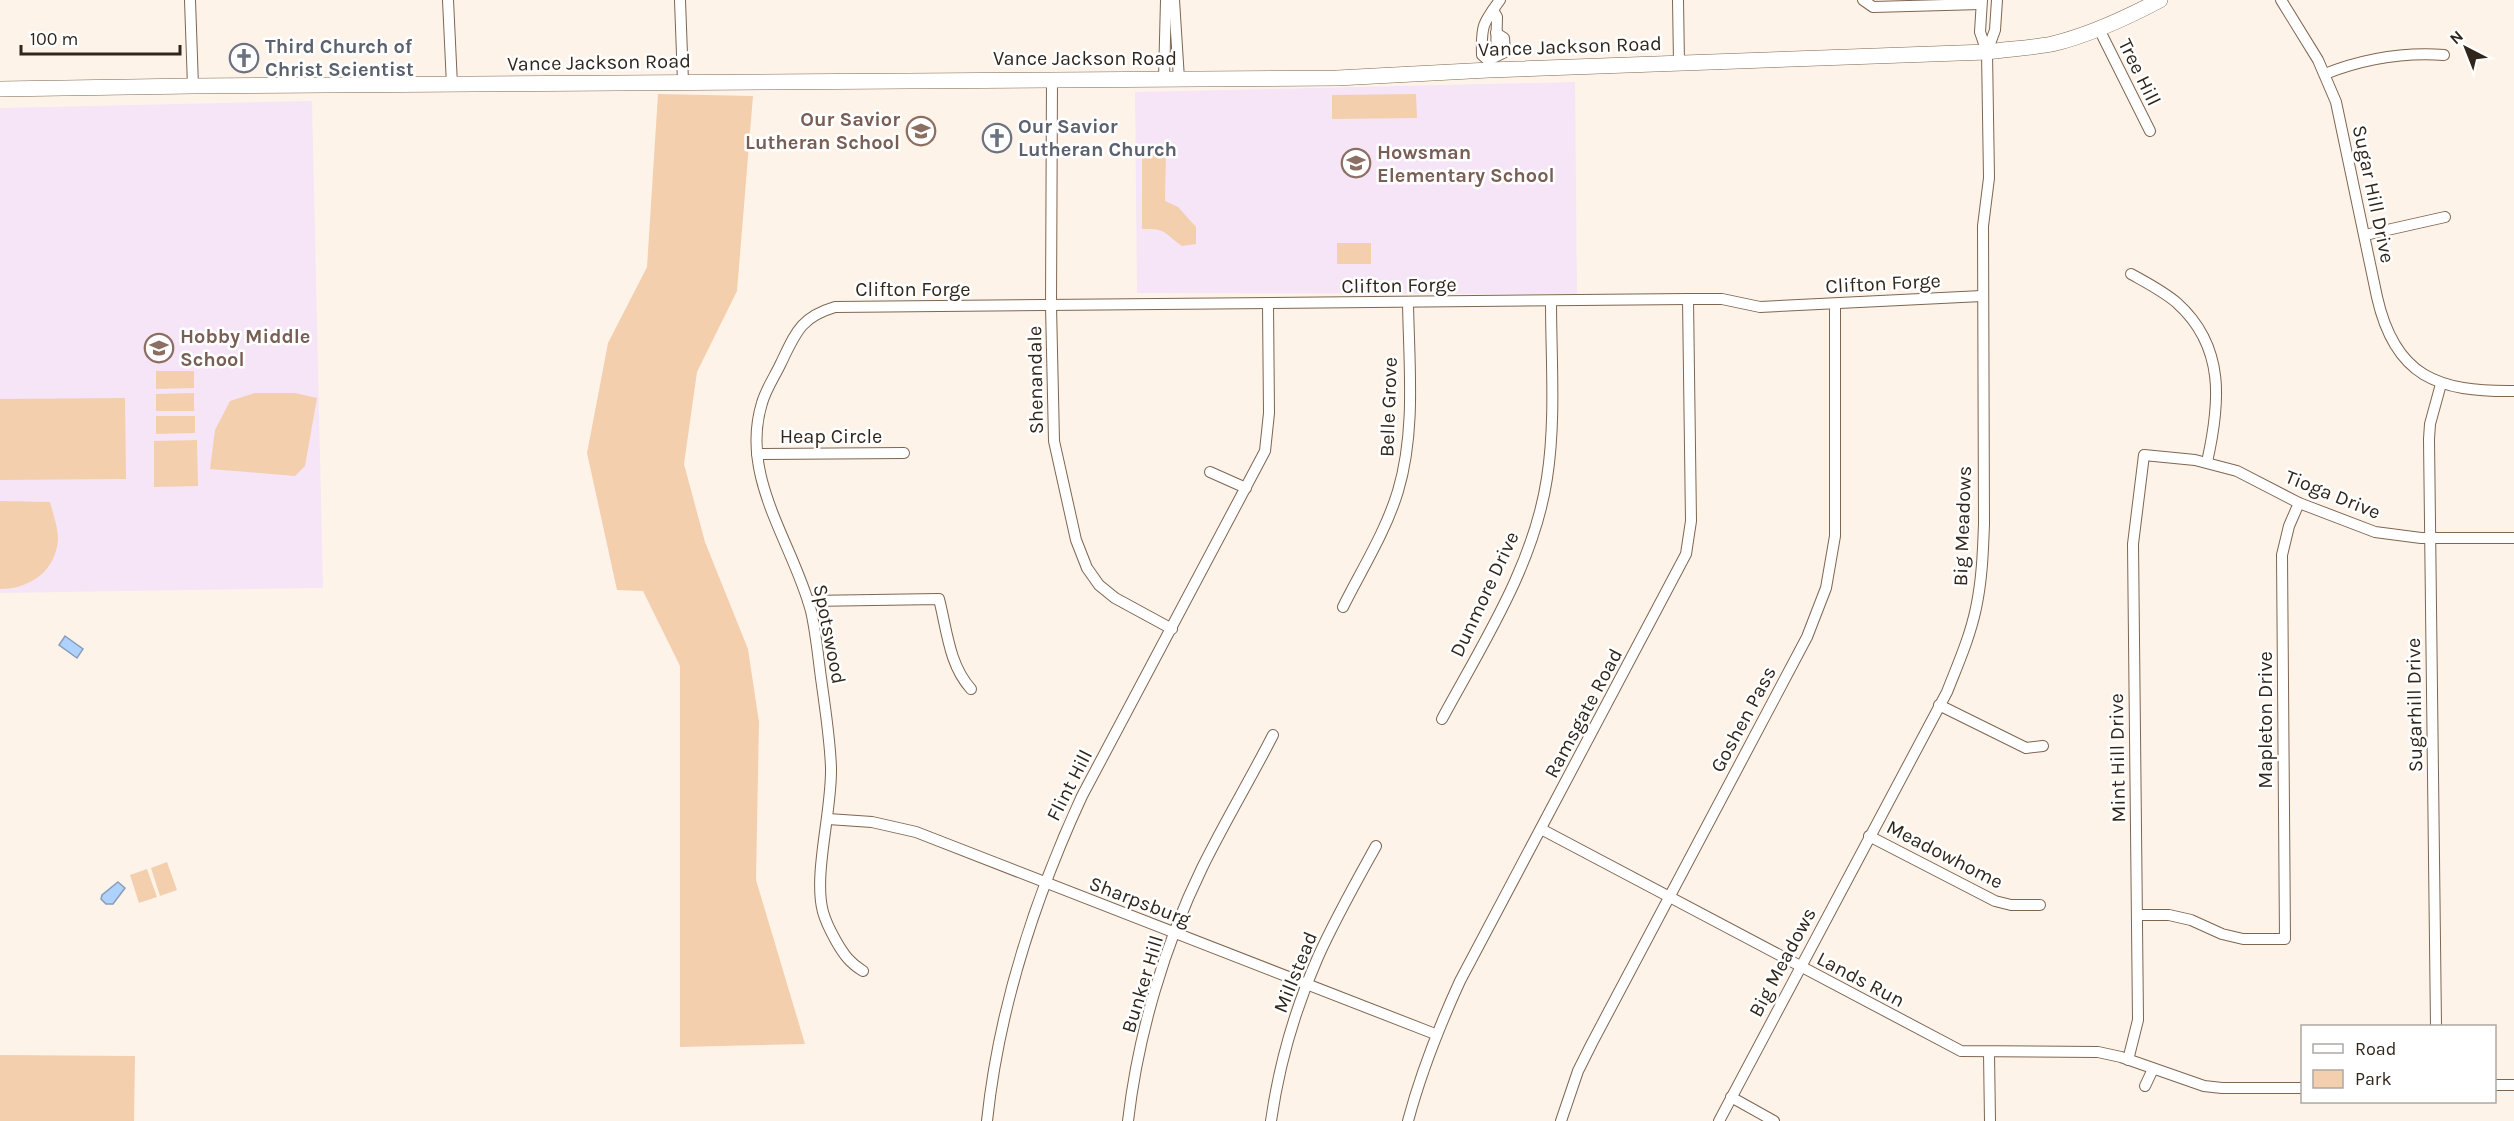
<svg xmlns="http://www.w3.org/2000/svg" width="2514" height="1121" font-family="Karla,sans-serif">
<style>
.education{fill:#f6e5f7}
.green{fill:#f4cfae}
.water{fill:#aed2fc;stroke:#889eb9;stroke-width:1.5}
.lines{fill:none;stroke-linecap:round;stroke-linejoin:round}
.street-casing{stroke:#7f6651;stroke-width:12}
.secondary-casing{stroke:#7f6651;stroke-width:16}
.street{stroke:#fff;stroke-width:10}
.secondary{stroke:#fff;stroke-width:15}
.labels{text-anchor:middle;stroke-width:5;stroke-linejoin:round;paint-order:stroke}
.worship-label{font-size:20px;font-weight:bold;fill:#5b616d;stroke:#fff;text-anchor:start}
.street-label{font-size:20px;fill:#30261c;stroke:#fff}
.education-label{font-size:20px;font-weight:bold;fill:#785e54;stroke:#fff;text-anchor:start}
</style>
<rect width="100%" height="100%" fill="#fef3e9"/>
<g class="education">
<path d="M 1575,82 L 1577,294 L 1137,293 L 1135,92 Z"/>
<path d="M 312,101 L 323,588 L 0,593 L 0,108 Z"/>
</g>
<g class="green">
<path d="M 658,94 L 753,96 L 737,291 L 697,372 L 684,464 L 705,542 L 748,649 L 759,722 L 756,880 L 805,1044 L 680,1047 L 680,666 L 643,591 L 617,590 L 587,453 L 608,343 L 647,267 Z"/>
<path d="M 1416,94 L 1417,118 L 1332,119 L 1332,95 Z"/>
<path d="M 1142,149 L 1166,150 L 1165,201 L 1178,207 L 1196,227 L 1196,244 L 1182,246 C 1164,233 1166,228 1142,229 Z"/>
<rect x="1337" y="243" width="34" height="21"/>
<path d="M 156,371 L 194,371 L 194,388 L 156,389 Z"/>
<path d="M 194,393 L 194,411 L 156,411 L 156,394 Z"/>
<path d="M 255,393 L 295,393 L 317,398 L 305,466 L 295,476 L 210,469 L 215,430 L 230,401 Z"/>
<path d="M 125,398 L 126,479 L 0,480 L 0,399 Z"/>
<path d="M 156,416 L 195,416 L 195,433 L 156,434 Z"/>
<path d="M 197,440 L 198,486 L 154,487 L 154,441 Z"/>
<path d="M 0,501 L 50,502 C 53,513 58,528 58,539 C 56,571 30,589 0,589 Z"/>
<path d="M 167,862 L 177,890 L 160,896 L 151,868 Z"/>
<path d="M 147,869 L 157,897 L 139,903 L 130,875 Z"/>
<path d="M 0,1055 L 135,1056 L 134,1121 L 0,1121 Z"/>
</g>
<g class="water">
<path d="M 65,636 L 83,649 L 77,658 L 59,645 Z"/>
<path d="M 118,882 L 125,888 L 113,904 L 106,904 L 101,899 L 102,895 Z"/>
</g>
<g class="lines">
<g class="street-casing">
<g id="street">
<path d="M 190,0 L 193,86"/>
<path d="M 448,0 L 452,85"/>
<path d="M 680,0 L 683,82"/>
<path d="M 1174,0 L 1179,79"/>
<path d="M 1678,0 L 1679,63"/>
<path d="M 1863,0 L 1873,7 L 1981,4"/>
<path d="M 2281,0 L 2318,60 L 2336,102 L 2377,297 C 2395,377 2438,392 2514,391"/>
<path d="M 1493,10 L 1497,17 L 1496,56"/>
<path d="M 2099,29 L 2150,131"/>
<path d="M 1987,52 L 1995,30 L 1997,0"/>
<path d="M 1493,58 L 1505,52 L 1504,38 L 1496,33"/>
<path d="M 1489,61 L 1482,55 C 1481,25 1483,23 1500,0"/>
<path d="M 2325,74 C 2363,59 2402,52 2444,55"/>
<path d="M 1164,79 L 1166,0"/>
<path d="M 1052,80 L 1051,306 L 1054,441 L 1076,540 L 1087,568 L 1099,585 L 1115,598 L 1172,629"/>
<path d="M 2365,235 L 2445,217"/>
<path d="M 2131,274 C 2147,283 2163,291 2177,303 C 2226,347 2220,404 2207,462"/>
<path d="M 757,454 L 904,453"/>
<path d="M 1210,472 L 1246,488"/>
<path d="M 808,601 L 939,599 C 947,630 949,665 971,689"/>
<path d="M 1343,607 C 1362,569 1386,531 1398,491 C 1416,431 1409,365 1408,303"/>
<path d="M 1939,705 L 2026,748 L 2043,746"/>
<path d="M 1442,719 C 1483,643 1534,565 1547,478 C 1556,420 1551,359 1551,301"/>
<path d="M 828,819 L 872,822 L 916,832 L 1435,1034"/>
<path d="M 1541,829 L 1961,1051 L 2098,1052 L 2121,1057 L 2204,1086 L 2222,1088 L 2302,1088"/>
<path d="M 1869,836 L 1995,901 L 2011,905 L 2040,905"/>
<path d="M 2137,915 L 2169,915 L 2191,920 L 2222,934 L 2243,939 L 2285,939 L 2282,555 L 2289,526 L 2299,503"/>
<path d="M 863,971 C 850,963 844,955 836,941 C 831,932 826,923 823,912 C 813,875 832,811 831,768 C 830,738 825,708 821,678 C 818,656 816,633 811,611 C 793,543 739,477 762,403 C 766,389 775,376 781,363 C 796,332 801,317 835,307 L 1688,299 L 1722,299 L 1760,307 L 1982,296"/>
<path d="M 2436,1026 L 2429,439 L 2430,424 L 2441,384"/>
<path d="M 1989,1053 L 1990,1121"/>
<path d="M 2128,1060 L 2138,1020 L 2133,544 L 2144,455 L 2195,460 L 2237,471 L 2299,503 L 2375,532 L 2421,538 L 2514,538"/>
<path d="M 2494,1085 L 2514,1085"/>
<path d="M 2145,1086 L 2153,1069"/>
<path d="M 1731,1097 L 1774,1121"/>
<path d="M 987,1121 C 999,1007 1034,900 1082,796 L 1265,451 L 1269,413 L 1268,304"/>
<path d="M 1128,1121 C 1138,1035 1164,946 1202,868 C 1224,823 1250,780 1273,735"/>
<path d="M 1271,1121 C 1279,1065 1295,1009 1318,957 C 1335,919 1356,882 1376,846"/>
<path d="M 1408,1121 C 1421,1072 1439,1027 1460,981 L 1686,554 L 1691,521 L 1688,299"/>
<path d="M 1561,1121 L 1578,1071 L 1592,1043 L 1807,637 L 1826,588 L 1835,536 L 1835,304"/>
<path d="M 1719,1121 L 1947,692 C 1958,664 1970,637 1976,608 C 1982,580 1983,552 1984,524 L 1983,226 L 1989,178 L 1987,52 L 1980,32 L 1982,0"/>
</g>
</g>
<g class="secondary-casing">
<path id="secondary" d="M 0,89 L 193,86 L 1337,78 L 1489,70 L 1987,52 C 2008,49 2031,48 2052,44 C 2090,35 2126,18 2160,0"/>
</g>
<use href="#street" class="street"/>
<use href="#secondary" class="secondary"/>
</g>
<defs>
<g id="church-ring" transform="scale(1.5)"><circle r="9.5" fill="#fff" stroke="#6b7280" stroke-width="1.5"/><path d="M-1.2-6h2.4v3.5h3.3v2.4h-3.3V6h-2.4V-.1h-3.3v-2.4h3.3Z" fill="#6b7280"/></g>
<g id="school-ring" transform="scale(1.5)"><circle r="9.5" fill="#fff" stroke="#8d6e63" stroke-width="1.5"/><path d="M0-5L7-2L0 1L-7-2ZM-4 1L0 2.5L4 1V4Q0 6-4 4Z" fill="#8d6e63"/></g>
</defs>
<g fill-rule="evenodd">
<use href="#church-ring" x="244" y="58"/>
<use href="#school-ring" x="921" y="131"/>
<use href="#church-ring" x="997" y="138"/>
<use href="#school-ring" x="1356" y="163"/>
<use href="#school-ring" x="159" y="348"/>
</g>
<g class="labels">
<g class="worship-label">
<text x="265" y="53">Third Church of<tspan x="265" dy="23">Christ Scientist</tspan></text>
<text x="1018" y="133">Our Savior<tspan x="1018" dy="23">Lutheran Church</tspan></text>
</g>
<g class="street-label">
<text transform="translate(1570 46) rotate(-2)" y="7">Vance Jackson Road</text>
<text x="1085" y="65">Vance Jackson Road</text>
<text transform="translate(599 62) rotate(-1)" y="7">Vance Jackson Road</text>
<text transform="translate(2140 72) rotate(64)" y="7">Tree Hill</text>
<text transform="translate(2374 194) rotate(78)" y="7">Sugar Hill Drive</text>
<text transform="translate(1883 283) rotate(-3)" y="7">Clifton Forge</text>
<text transform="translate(1399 285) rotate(-1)" y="7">Clifton Forge</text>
<text x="913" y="296">Clifton Forge</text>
<text transform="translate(1035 380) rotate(-91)" y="7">Shenandale</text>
<text transform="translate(1388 407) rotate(-88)" y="7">Belle Grove</text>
<text x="831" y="443">Heap Circle</text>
<text transform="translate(2333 494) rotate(22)" y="7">Tioga Drive</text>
<text transform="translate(1962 526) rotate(-88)" y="7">Big Meadows</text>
<text transform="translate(1484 594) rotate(-65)" y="7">Dunmore Drive</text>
<text transform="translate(830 634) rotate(79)" y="7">Spotswood</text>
<text transform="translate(2414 705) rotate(-91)" y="7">Sugarhill Drive</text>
<text transform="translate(1583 713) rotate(-62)" y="7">Ramsgate Road</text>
<text transform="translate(1743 719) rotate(-62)" y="7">Goshen Pass</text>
<text transform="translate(2265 720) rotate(-90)" y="7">Mapleton Drive</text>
<text transform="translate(2117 758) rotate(-91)" y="7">Mint Hill Drive</text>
<text transform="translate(1069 785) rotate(-63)" y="7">Flint Hill</text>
<text transform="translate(1945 854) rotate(27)" y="7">Meadowhome</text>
<text transform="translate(1140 901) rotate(21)" y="7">Sharpsburg</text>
<text transform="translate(1782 962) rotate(-62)" y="7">Big Meadows</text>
<text transform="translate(1295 972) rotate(-68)" y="7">Millstead</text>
<text transform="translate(1861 979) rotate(28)" y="7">Lands Run</text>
<text transform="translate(1142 984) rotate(-73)" y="7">Bunker Hill</text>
</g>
<g class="education-label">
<text x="900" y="126" text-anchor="end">Our Savior<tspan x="900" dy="23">Lutheran School</tspan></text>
<text x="1377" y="159">Howsman<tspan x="1377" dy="23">Elementary School</tspan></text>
<text x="180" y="343">Hobby Middle<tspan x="180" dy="23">School</tspan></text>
</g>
</g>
<rect x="2301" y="1025" width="195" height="78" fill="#ffffff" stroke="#aca8a4" stroke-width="1.5"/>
<rect x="2313" y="1044" width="30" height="9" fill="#ffffff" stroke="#aca8a4" stroke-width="1.5"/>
<text x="2355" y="1055" font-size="18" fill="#30261c">Road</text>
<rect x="2313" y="1070" width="30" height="18" fill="#f4cfae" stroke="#aca8a4" stroke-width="1.5"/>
<text x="2355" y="1085" font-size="18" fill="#30261c">Park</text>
<g transform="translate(2466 48) rotate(318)" stroke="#ffffff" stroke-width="4.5" paint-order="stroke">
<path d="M0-4.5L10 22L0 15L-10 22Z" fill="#30261c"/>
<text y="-9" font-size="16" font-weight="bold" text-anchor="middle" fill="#30261c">N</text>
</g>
<path d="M21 45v9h159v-9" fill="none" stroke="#30261c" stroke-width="3"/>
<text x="30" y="45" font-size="18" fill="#30261c" stroke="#ffffff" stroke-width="4.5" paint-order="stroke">100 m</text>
</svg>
